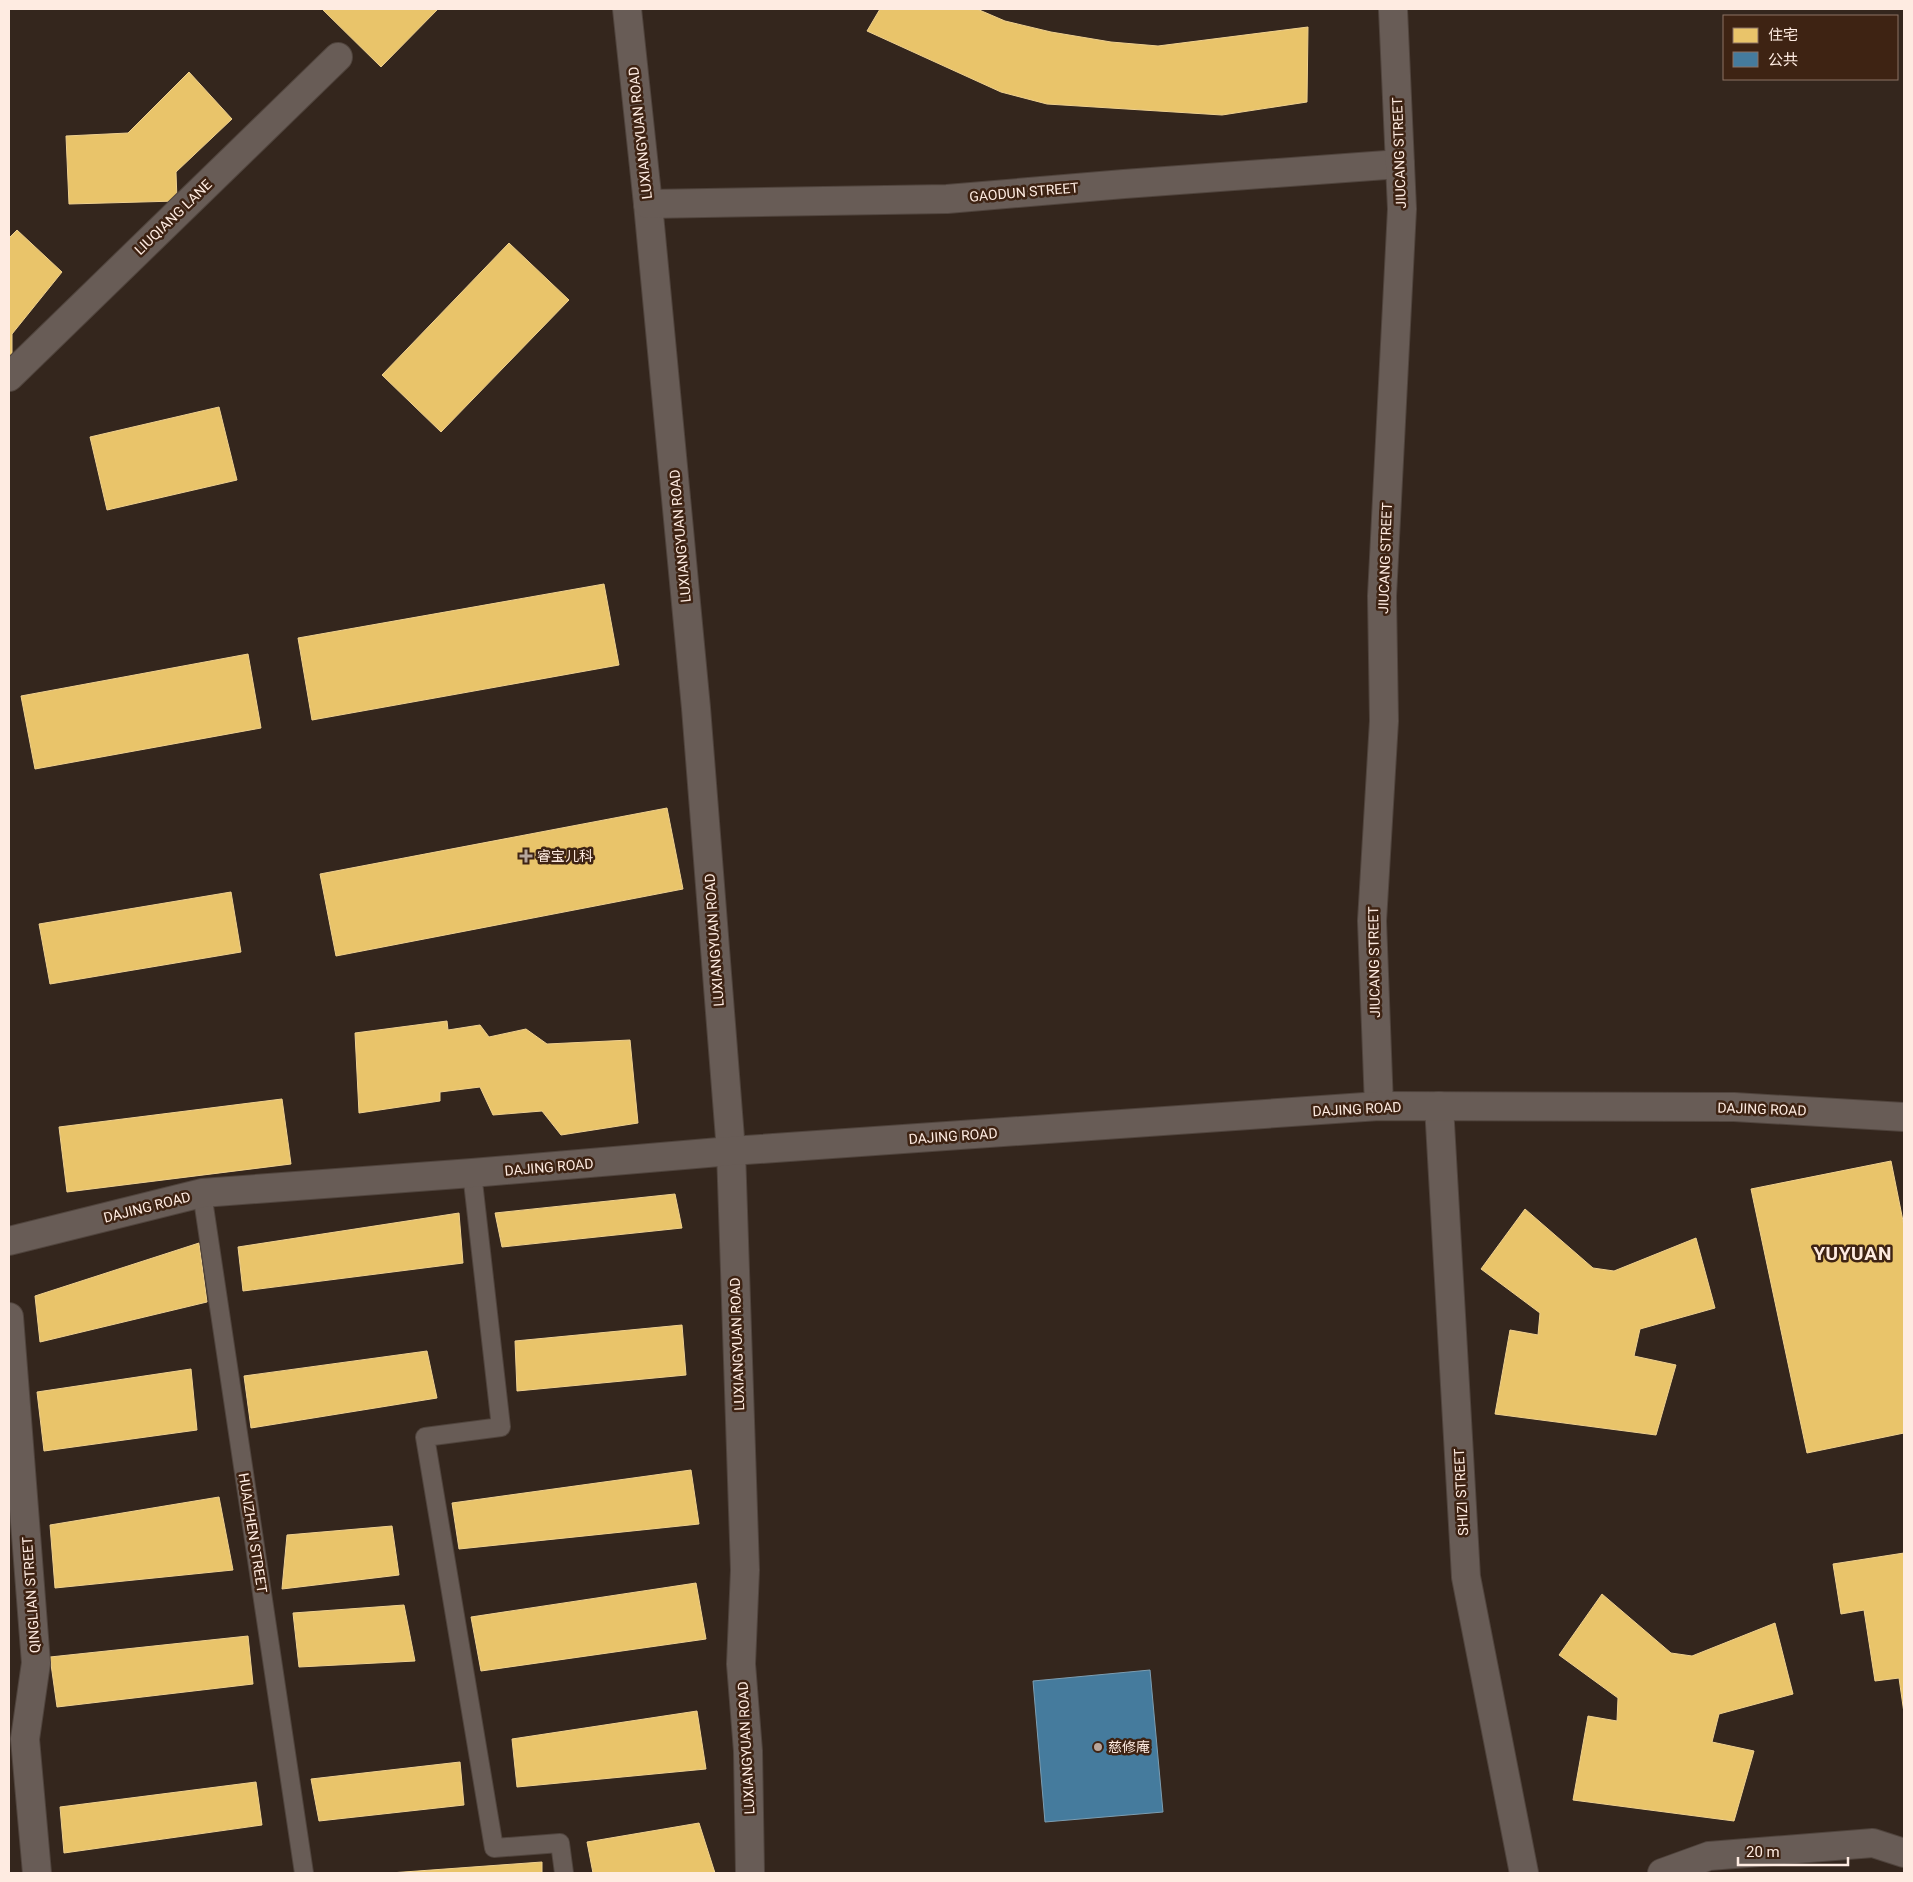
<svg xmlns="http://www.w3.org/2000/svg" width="1913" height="1882" font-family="Roboto,'Noto Sans SC',sans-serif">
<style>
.homes{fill:#e9c46a;stroke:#efd08e}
.public{fill:#457b9d;stroke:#7c9db1}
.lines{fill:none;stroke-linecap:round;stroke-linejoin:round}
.service-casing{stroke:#50443d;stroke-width:20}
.minor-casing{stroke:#50443d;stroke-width:30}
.service{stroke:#685c56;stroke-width:18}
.minor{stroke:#685c56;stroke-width:28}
.poi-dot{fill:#b7a69c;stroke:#3e2313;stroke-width:2}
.labels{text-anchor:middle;stroke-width:5;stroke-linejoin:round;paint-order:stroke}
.street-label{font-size:14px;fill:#feebe1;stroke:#3e2313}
.poi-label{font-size:14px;fill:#feebe1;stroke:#3e2313;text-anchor:start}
.district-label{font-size:19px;font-weight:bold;letter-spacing:1px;fill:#feebe1;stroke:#3e2313}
</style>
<rect width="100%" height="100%" fill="#34261d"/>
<g class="homes">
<path d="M 322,9 L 438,9 L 381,67 Z"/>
<path d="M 880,9 L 977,9 L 1005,21 L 1051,32 L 1111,42 L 1158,46 L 1308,27 L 1307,102 L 1222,115 L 1047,104 L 1001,92 L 867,31 Z"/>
<path d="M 189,72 L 232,119 L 176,172 L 177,201 L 69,204 L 66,136 L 128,133 Z"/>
<path d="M 17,230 L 62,272 L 12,334 L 12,363 L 9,363 L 9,238 Z"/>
<path d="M 509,243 L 569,300 L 441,432 L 382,375 Z"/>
<path d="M 219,407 L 237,480 L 107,510 L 90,437 Z"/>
<path d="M 604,584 L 619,665 L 312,720 L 298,638 Z"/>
<path d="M 248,654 L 261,728 L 35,769 L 21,696 Z"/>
<path d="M 667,808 L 683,889 L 336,956 L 320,874 Z"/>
<path d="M 231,892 L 241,952 L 50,984 L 39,924 Z"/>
<path d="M 447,1021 L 448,1030 L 480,1025 L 489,1037 L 526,1029 L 547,1044 L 630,1040 L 638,1123 L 561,1135 L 542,1111 L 493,1115 L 480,1087 L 440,1092 L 440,1101 L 359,1113 L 355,1033 Z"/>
<path d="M 282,1099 L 291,1164 L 67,1192 L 59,1127 Z"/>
<path d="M 1891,1161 L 1904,1226 L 1904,1433 L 1807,1453 L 1751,1189 Z"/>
<path d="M 675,1194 L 682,1228 L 502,1247 L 495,1213 Z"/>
<path d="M 1525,1209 L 1593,1268 L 1614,1271 L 1696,1238 L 1715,1308 L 1640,1329 L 1634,1356 L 1676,1365 L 1656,1435 L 1495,1414 L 1510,1330 L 1538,1335 L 1540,1313 L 1481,1269 Z"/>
<path d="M 459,1213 L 463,1263 L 243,1291 L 238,1247 Z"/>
<path d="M 199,1243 L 207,1302 L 40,1342 L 35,1296 Z"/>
<path d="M 682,1325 L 686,1375 L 517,1391 L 515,1341 Z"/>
<path d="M 427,1351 L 437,1398 L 251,1428 L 244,1376 Z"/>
<path d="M 191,1369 L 197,1430 L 44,1451 L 37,1392 Z"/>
<path d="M 691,1470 L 699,1524 L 459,1549 L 452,1503 Z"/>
<path d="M 219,1497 L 233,1570 L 55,1588 L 50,1525 Z"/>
<path d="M 392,1526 L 399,1575 L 282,1589 L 287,1535 Z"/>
<path d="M 1904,1553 L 1904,1713 L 1899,1678 L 1875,1681 L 1864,1610 L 1841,1614 L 1833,1564 Z"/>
<path d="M 696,1583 L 706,1639 L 481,1671 L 471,1617 Z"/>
<path d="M 1602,1594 L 1671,1653 L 1692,1656 L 1775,1623 L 1793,1694 L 1719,1714 L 1712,1742 L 1754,1751 L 1734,1821 L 1573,1800 L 1588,1716 L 1617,1721 L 1618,1698 L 1559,1655 Z"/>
<path d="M 404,1605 L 415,1661 L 299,1667 L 293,1613 Z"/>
<path d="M 248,1636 L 253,1684 L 57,1707 L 50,1657 Z"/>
<path d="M 697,1711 L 706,1769 L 517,1787 L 512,1739 Z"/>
<path d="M 460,1762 L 464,1805 L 319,1821 L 311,1779 Z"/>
<path d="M 256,1782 L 262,1825 L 64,1853 L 60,1807 Z"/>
<path d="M 699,1823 L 715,1873 L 593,1873 L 587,1842 Z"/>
<path d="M 542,1862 L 542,1873 L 390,1873 Z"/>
</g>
<path class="public" d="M 1150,1670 L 1163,1812 L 1045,1822 L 1033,1681 Z"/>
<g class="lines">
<g class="service-casing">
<g id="service">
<path d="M 472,1173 L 501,1427 L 425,1437 L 494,1848 L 560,1843 L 564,1873"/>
<path d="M 202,1193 L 304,1873"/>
</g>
</g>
<g class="minor-casing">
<g id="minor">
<path d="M 627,9 L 648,204 L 696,708 L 731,1151 L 745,1570 L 741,1664 L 748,1751 L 750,1873"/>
<path d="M 648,204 L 947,199 L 1124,184 L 1400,164"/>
<path d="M 9,377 L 338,57"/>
<path d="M 1379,1106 L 1372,921 L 1384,721 L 1382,596 L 1402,209 L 1393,9"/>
<path d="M 1439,1106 L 1466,1577 L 1524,1873"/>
<path d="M 9,1241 L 202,1193 L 472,1173 L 731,1151 L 1379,1106 L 1734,1107 L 1904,1117"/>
<path d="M 9,1317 L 36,1663 L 25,1739 L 37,1873"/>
<path d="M 1662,1873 L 1709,1856 L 1873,1843 L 1904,1853"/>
</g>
</g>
<use href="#service" class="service"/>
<use href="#minor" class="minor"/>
</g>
<g class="poi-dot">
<path d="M523.5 848.5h5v5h5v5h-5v5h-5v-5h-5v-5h5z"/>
<circle cx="1098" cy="1747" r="5"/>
</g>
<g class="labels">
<g class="street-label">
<text transform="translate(640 133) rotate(-96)" y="5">LUXIANGYUAN ROAD</text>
<text transform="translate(1399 153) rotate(-92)" y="5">JIUCANG STREET</text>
<text transform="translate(1024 192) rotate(-5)" y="5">GAODUN STREET</text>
<text transform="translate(173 217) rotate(-44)" y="5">LIUQIANG LANE</text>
<text transform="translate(680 536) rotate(-95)" y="5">LUXIANGYUAN ROAD</text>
<text transform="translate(1385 558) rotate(-88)" y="5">JIUCANG STREET</text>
<text transform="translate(714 940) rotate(-94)" y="5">LUXIANGYUAN ROAD</text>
<text transform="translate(1374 962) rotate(-91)" y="5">JIUCANG STREET</text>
<text transform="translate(1357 1109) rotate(-3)" y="5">DAJING ROAD</text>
<text transform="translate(1762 1109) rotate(2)" y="5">DAJING ROAD</text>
<text transform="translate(953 1136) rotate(-4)" y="5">DAJING ROAD</text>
<text transform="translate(549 1167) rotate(-5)" y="5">DAJING ROAD</text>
<text transform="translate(147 1207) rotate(-14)" y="5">DAJING ROAD</text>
<text transform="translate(737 1344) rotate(-92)" y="5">LUXIANGYUAN ROAD</text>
<text transform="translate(1461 1492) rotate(-93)" y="5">SHIZI STREET</text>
<text transform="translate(253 1533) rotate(81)" y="5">HUAIZHEN STREET</text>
<text transform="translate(31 1595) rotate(-94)" y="5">QINGLIAN STREET</text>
<text transform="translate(746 1748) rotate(-93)" y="5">LUXIANGYUAN ROAD</text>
</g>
<g class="poi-label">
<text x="537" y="861">睿宝儿科</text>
<text x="1108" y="1752">慈修庵</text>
</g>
<g class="district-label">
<text x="1853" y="1260">YUYUAN</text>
</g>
</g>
<rect width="1913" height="1882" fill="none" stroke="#feebe1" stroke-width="20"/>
<rect x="1723" y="15" width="175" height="65" fill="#3e2313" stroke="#8b7365"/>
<rect x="1733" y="28" width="25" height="15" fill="#e9c46a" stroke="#8b7365"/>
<text x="1768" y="40" font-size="15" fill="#feebe1">住宅</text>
<rect x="1733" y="52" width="25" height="15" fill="#457b9d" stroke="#8b7365"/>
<text x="1768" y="65" font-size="15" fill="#feebe1">公共</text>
<path d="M1738 1857v8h110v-8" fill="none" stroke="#feebe1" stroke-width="2.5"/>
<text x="1746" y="1857" font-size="15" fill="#feebe1" stroke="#3e2313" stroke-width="4" paint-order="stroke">20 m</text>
</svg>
